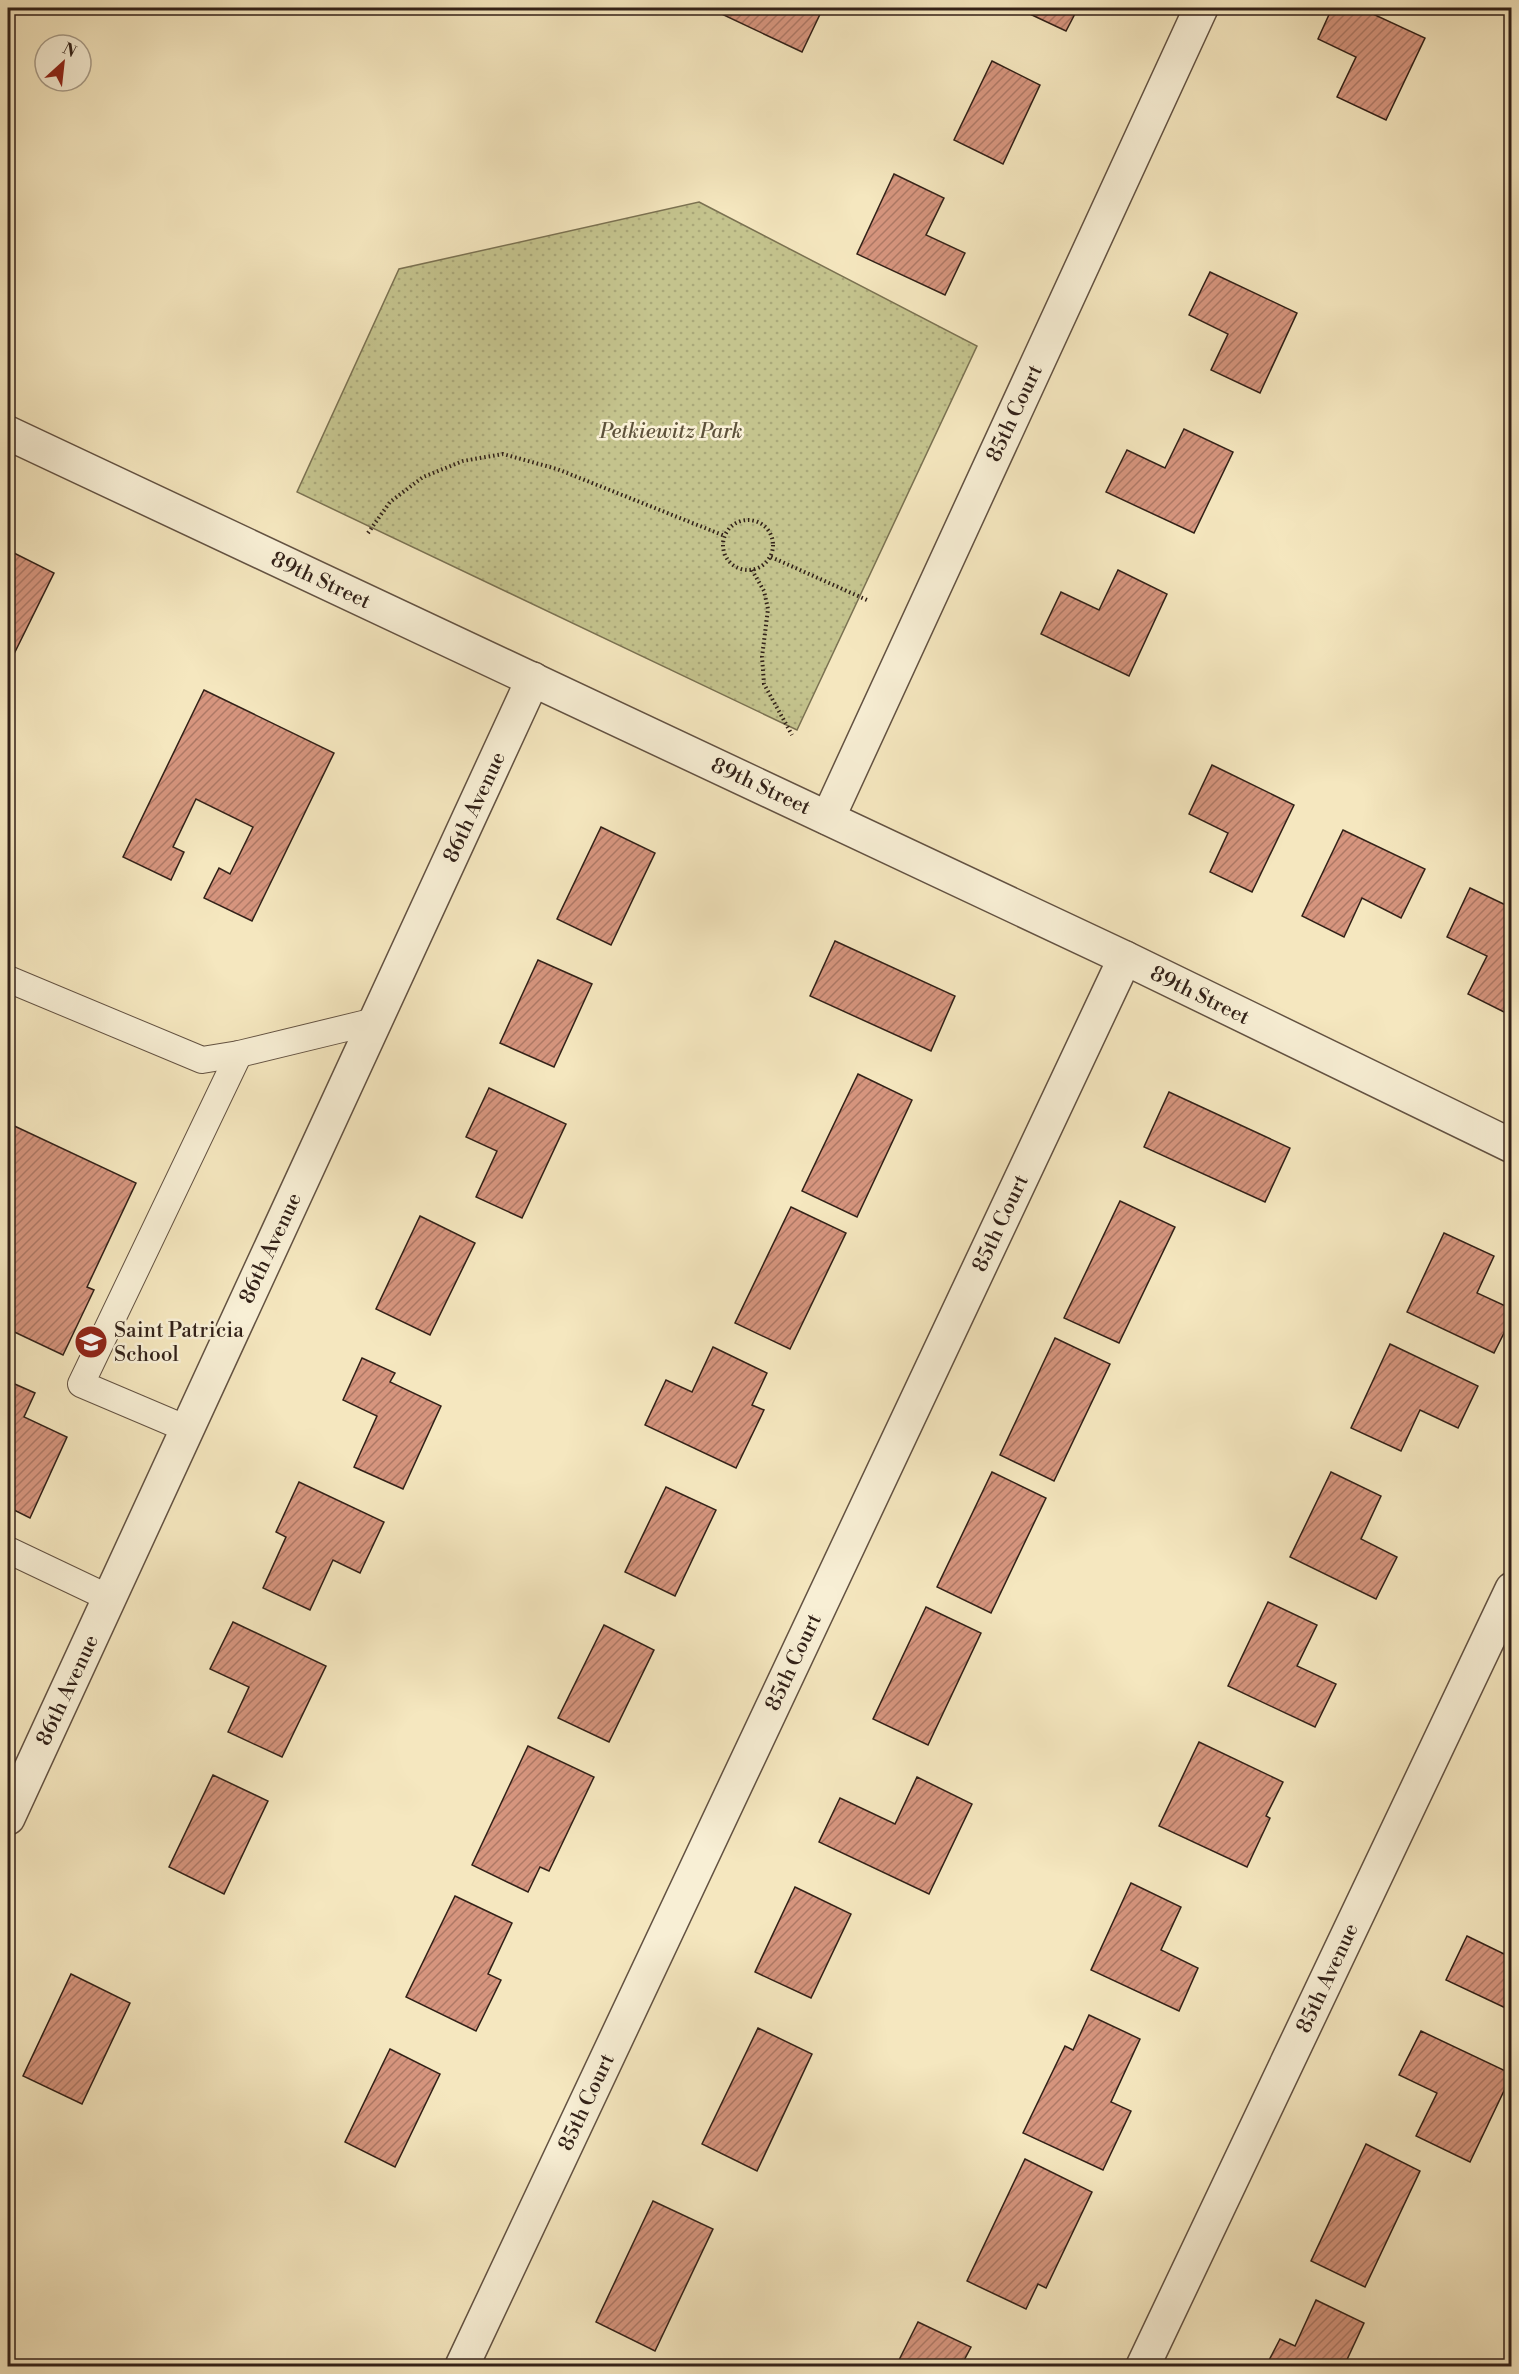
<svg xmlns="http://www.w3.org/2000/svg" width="1519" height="2374" font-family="'Libre Bodoni',serif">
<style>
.park{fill:url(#park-dots);stroke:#7b7252;stroke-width:1.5}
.building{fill:url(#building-hatch);stroke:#322118;stroke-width:1.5}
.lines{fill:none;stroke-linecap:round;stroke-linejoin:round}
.lane-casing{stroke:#635242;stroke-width:28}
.street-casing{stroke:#635242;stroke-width:36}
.path{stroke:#322118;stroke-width:4;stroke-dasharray:1.5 3;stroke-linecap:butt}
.lane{stroke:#f8efd5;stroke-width:26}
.street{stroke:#f8efd5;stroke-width:33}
.labels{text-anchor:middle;stroke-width:5;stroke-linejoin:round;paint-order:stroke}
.street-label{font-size:21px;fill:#322118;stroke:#f8efd5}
.park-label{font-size:21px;font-style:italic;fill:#5e523b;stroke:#f8efd5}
.poi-label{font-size:21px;fill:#322118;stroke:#f8efd5;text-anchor:start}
</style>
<defs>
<pattern id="park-dots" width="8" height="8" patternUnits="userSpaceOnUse" patternTransform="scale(1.5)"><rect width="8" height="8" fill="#c4c38d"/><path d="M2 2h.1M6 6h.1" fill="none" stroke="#a9a779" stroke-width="1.8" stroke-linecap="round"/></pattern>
<pattern id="building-hatch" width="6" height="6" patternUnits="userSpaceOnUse" patternTransform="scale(1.5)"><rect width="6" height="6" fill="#d6957e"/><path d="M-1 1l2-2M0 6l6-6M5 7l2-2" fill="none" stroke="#ae7966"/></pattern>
</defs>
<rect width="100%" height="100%" fill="#f5e7bf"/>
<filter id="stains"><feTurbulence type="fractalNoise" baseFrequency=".00333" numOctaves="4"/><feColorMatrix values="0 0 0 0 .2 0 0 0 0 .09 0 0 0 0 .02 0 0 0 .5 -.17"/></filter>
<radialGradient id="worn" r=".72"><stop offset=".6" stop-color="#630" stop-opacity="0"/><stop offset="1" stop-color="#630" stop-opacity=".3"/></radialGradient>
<path class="park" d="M 699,202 L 977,346 L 797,730 L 297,492 L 399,269 Z"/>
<g class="building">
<path d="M 709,8 L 823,8 L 802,52 Z"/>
<path d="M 1017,8 L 1078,8 L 1066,31 Z"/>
<path d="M 1332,8 L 1360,8 L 1425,38 L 1386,120 L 1337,97 L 1356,57 L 1318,39 Z"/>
<path d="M 992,61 L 1040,85 L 1003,164 L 954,140 Z"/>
<path d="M 894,174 L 944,198 L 926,235 L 965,253 L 945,295 L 857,254 Z"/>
<path d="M 1210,272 L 1297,313 L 1260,393 L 1211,370 L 1228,334 L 1189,315 Z"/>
<path d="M 1184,429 L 1233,452 L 1194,533 L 1106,492 L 1127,450 L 1165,468 Z"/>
<path d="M 8,550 L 54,573 L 10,662 L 8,661 Z"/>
<path d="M 1118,570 L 1167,594 L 1129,676 L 1041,634 L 1061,592 L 1099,610 Z"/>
<path d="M 204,690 L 334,753 L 252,921 L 204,898 L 219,868 L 230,874 L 253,827 L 196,799 L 173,847 L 184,852 L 171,880 L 123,857 Z"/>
<path d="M 1212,765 L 1294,805 L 1252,892 L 1210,872 L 1228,833 L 1189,814 Z"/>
<path d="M 601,827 L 655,853 L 611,945 L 557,919 Z"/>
<path d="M 1343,830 L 1425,869 L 1401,918 L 1362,898 L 1344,937 L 1302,916 Z"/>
<path d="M 1470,888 L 1512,908 L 1510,1015 L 1468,994 L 1487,956 L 1447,937 Z"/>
<path d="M 835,941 L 955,996 L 931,1051 L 810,996 Z"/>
<path d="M 538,960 L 592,984 L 554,1067 L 500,1043 Z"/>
<path d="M 858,1074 L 912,1100 L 857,1217 L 802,1191 Z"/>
<path d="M 489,1088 L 566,1124 L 522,1218 L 476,1197 L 497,1151 L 466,1137 Z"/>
<path d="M 1169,1092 L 1290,1148 L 1265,1202 L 1144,1147 Z"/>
<path d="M 8,1123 L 136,1183 L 87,1287 L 94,1290 L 63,1355 L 8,1329 Z"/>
<path d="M 1120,1201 L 1175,1227 L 1119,1343 L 1064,1318 Z"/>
<path d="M 791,1207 L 846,1233 L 790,1349 L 735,1323 Z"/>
<path d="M 420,1216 L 475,1243 L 430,1335 L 376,1309 Z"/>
<path d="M 1444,1233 L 1494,1256 L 1477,1293 L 1512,1309 L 1512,1317 L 1494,1353 L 1407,1312 Z"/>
<path d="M 1055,1338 L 1110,1364 L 1054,1481 L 1000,1455 Z"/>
<path d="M 1390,1344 L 1478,1386 L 1458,1428 L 1420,1410 L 1401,1451 L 1351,1428 Z"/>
<path d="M 713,1347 L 767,1373 L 752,1405 L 764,1410 L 736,1468 L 645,1425 L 666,1380 L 692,1392 Z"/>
<path d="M 362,1358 L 395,1373 L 390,1382 L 441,1406 L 403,1489 L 354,1467 L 377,1416 L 343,1400 Z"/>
<path d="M 8,1381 L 35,1393 L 24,1417 L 67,1437 L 30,1518 L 8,1507 Z"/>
<path d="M 992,1472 L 1046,1498 L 991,1613 L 937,1587 Z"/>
<path d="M 1331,1472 L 1381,1496 L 1361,1539 L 1397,1557 L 1376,1599 L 1290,1557 Z"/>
<path d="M 299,1482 L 384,1522 L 360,1573 L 333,1560 L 310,1610 L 263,1588 L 286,1537 L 276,1532 Z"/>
<path d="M 666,1487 L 716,1510 L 675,1596 L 625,1572 Z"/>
<path d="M 1268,1602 L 1317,1625 L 1297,1666 L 1336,1684 L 1315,1727 L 1228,1686 Z"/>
<path d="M 926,1607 L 981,1633 L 928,1745 L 873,1719 Z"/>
<path d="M 233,1622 L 326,1666 L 282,1757 L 228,1732 L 249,1687 L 210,1669 Z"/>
<path d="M 604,1625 L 654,1650 L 609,1742 L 558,1718 Z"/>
<path d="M 1199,1742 L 1283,1782 L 1266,1816 L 1270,1818 L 1247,1867 L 1159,1826 Z"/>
<path d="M 528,1746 L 594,1777 L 549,1871 L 540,1867 L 528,1892 L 472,1865 Z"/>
<path d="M 213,1775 L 268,1801 L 224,1894 L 169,1867 Z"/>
<path d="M 917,1777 L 972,1804 L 929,1894 L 819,1842 L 840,1798 L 895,1824 Z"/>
<path d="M 1131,1883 L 1181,1907 L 1161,1950 L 1198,1968 L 1179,2011 L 1091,1970 Z"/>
<path d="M 795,1887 L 851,1914 L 811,1998 L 755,1972 Z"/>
<path d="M 455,1896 L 512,1923 L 488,1974 L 501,1980 L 476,2031 L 406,1997 Z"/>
<path d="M 1467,1936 L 1504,1954 L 1512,1938 L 1512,2011 L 1446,1980 Z"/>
<path d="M 71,1974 L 130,2003 L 82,2104 L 23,2076 Z"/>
<path d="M 1089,2015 L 1140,2039 L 1111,2102 L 1131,2111 L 1103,2170 L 1023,2133 L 1065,2046 L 1073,2050 Z"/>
<path d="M 758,2028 L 812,2054 L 757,2171 L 702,2144 Z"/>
<path d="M 1421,2031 L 1512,2074 L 1470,2162 L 1416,2136 L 1437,2093 L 1399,2075 Z"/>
<path d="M 390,2049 L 440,2074 L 395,2167 L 345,2142 Z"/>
<path d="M 1366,2144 L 1420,2171 L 1365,2287 L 1311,2261 Z"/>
<path d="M 1025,2159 L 1092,2192 L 1046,2288 L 1038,2284 L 1026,2309 L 967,2281 Z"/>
<path d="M 653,2201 L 713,2229 L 655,2351 L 596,2322 Z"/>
<path d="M 1316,2300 L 1364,2323 L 1344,2366 L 1266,2366 L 1280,2339 L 1295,2346 Z"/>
<path d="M 918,2322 L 971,2347 L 961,2366 L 896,2366 Z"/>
</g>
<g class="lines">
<g class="lane-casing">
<g id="lane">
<path d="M 8,979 L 202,1060 L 239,1054 L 375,1021"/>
<path d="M 187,1429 L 81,1384 L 239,1054"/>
<path d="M 8,1550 L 109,1598"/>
</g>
</g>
<g class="street-casing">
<g id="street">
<path d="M 8,433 L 1125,958 L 1512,1146"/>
<path d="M 828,818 L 1201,8"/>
<path d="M 8,1818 L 533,679"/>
<path d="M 462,2366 L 1125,958"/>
<path d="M 1143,2366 L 1512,1589"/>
</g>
</g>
<g class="path">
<circle cx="748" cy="545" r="25"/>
<path d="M 368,533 L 390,502 L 423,477 L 463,461 L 503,454 L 557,469 L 725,536"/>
<path d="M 771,557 L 867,600"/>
<path d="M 752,570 L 764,591 L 768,609 L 762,657 L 764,684 L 792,735"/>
</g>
<use href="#lane" class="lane"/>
<use href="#street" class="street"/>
</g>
<defs>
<g id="school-disc" transform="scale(1.725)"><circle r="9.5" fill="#8f2418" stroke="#f8efd5"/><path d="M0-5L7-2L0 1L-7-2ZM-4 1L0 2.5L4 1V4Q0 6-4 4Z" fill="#fff"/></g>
</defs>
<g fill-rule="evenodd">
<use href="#school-disc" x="91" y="1342"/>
</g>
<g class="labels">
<g class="street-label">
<text transform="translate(1014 413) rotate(-65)" y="7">85th Court</text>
<text transform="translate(321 580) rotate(25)" y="7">89th Street</text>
<text transform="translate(761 786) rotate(25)" y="7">89th Street</text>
<text transform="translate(474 807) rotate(-65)" y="7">86th Avenue</text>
<text transform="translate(1200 995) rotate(26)" y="7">89th Street</text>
<text transform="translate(1000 1223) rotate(-65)" y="7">85th Court</text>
<text transform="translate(270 1248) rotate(-65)" y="7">86th Avenue</text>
<text transform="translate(793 1662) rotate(-65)" y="7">85th Court</text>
<text transform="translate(67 1690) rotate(-65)" y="7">86th Avenue</text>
<text transform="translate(1327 1978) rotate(-65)" y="7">85th Avenue</text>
<text transform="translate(586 2102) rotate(-65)" y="7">85th Court</text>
</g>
<g class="park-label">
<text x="671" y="438">Petkiewitz Park</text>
</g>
<g class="poi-label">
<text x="114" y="1337">Saint Patricia<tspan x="114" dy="24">School</tspan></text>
</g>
</g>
<rect width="1519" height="2374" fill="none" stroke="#f5e7bf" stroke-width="30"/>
<rect x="9" y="9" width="1501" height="2356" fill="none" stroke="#322118" stroke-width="3"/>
<rect x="15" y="15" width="1489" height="2344" fill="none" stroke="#322118" stroke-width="1.5"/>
<g transform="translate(63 63) rotate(27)"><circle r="28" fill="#f8efd5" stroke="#a99d89" stroke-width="1.5"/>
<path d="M0-4.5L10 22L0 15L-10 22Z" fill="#8f2418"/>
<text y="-9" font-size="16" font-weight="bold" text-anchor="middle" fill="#322118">N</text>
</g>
<rect width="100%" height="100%" filter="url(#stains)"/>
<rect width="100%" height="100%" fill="url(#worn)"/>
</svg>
